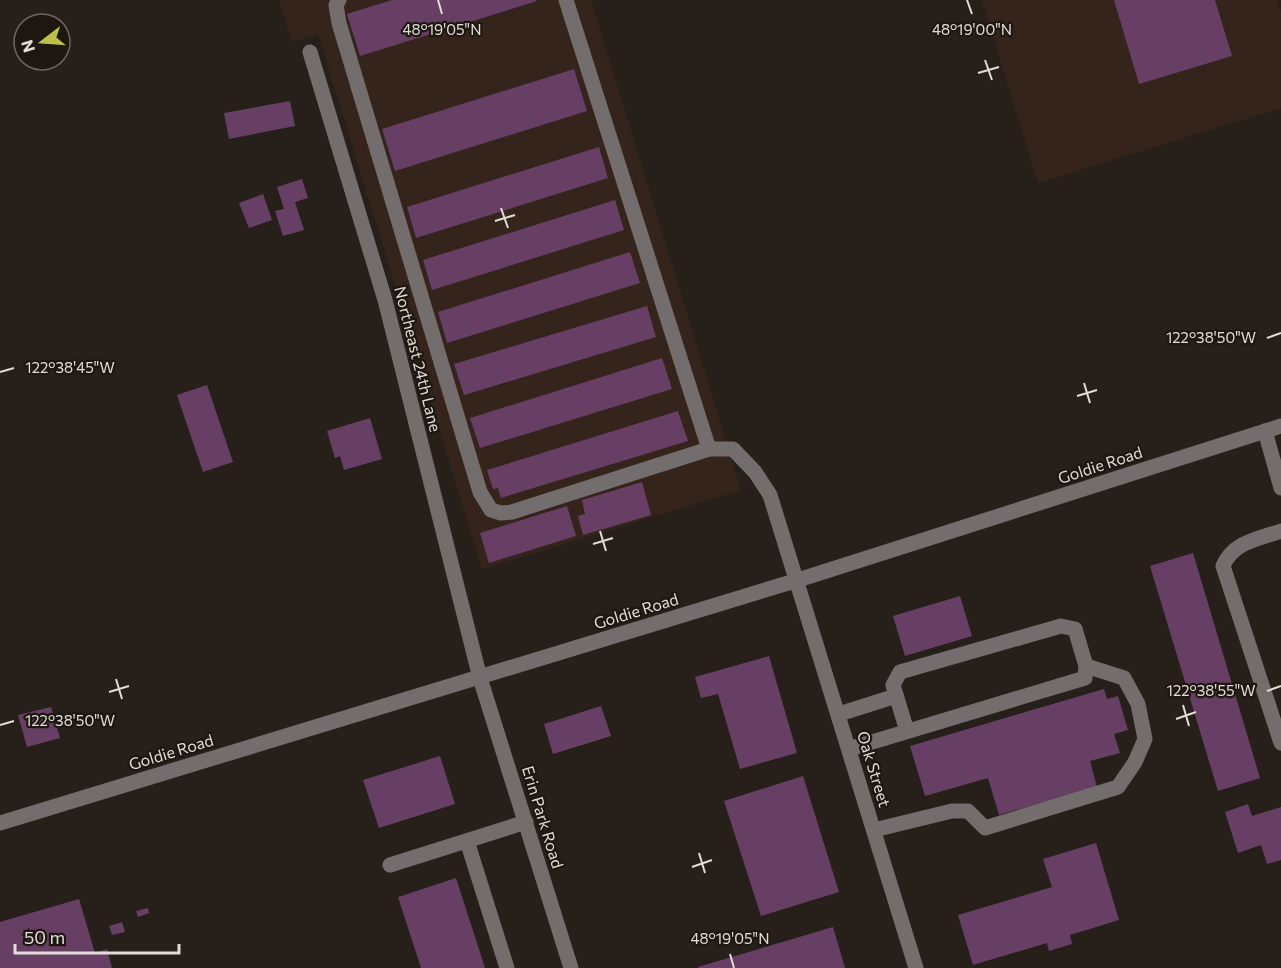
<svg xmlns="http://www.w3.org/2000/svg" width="1281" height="968" font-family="Commissioner,sans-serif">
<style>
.industrial{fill:#35241c}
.building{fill:#673f64}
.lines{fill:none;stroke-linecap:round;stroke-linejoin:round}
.minor{stroke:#736d6d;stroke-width:15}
.ticks{fill:none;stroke:#e1dcd8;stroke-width:2}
.labels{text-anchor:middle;stroke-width:4.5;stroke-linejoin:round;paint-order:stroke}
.street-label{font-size:16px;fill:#e1dcd8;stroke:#1e1711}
.ticks-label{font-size:15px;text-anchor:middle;fill:#e1dcd8;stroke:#1e1711;stroke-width:4.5;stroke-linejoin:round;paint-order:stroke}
</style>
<rect width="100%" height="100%" fill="#27201a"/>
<g class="industrial">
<path d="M 279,0 L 591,0 L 741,490 L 482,569 L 318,34 L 292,42 Z"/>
<path d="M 982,0 L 1277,0 L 1281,12 L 1281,108 L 1038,183 Z"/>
</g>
<g class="building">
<path d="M 392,0 L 536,0 L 537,1 L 360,56 L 347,14 Z"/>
<path d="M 1114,0 L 1215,0 L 1232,56 L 1139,84 Z"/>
<path d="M 574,69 L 587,111 L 395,171 L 382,129 Z"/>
<path d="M 290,101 L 295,126 L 229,139 L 224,113 Z"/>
<path d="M 599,147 L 608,178 L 416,238 L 407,207 Z"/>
<path d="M 302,179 L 308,198 L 295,202 L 304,230 L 283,236 L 275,211 L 284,209 L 277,187 Z"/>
<path d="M 263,194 L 272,220 L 249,228 L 239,203 Z"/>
<path d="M 615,200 L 624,230 L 432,290 L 423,260 Z"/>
<path d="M 630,252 L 640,283 L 447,343 L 438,312 Z"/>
<path d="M 647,306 L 656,337 L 464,395 L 454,364 Z"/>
<path d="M 662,358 L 672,389 L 480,448 L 470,418 Z"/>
<path d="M 207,385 L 233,462 L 203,472 L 177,395 Z"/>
<path d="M 678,411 L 688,441 L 501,498 L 498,488 L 493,489 L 487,470 Z"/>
<path d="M 370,418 L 382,459 L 344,470 L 340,456 L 335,458 L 327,431 Z"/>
<path d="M 642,482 L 651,515 L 583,535 L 578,516 L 585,514 L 582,500 Z"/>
<path d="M 567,506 L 576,536 L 489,563 L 480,533 Z"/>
<path d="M 1193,553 L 1260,778 L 1218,791 L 1150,566 Z"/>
<path d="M 960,596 L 972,636 L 905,656 L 893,616 Z"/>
<path d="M 769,656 L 797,753 L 740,769 L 718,694 L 701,698 L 695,677 Z"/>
<path d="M 1104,689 L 1107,699 L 1118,696 L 1128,730 L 1114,734 L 1120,753 L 1090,761 L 1097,787 L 999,815 L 988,778 L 925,796 L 910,746 Z"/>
<path d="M 601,706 L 611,736 L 553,754 L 544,724 Z"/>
<path d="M 51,707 L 60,738 L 27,747 L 18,715 Z"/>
<path d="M 440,756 L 455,804 L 379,828 L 363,780 Z"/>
<path d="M 803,776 L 839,892 L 761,916 L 724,801 Z"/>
<path d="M 1248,804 L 1252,816 L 1281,807 L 1281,860 L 1267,864 L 1261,845 L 1238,853 L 1225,812 Z"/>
<path d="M 1096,843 L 1119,920 L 1070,935 L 1072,944 L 1049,951 L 1047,943 L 973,965 L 958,915 L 1052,887 L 1043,859 Z"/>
<path d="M 456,878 L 485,968 L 421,968 L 398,897 Z"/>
<path d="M 79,899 L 95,953 L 107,949 L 112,968 L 0,968 L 0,922 Z"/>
<path d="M 148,908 L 149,913 L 138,917 L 136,911 Z"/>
<path d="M 122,922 L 125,932 L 112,935 L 109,926 Z"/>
<path d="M 833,927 L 845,968 L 698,968 L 698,967 Z"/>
</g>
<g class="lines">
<g class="minor">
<path d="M 339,0 L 336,5 L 339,23 L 480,492 L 491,510 L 501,513 L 512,512 L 709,449 L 733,449 L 755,472 L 770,495 L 916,968"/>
<path d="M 566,0 L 709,449"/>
<path d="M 310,52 L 385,300 L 480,678 L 571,968"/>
<path d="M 1265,431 L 1281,488"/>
<path d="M 1281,531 C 1258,539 1233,542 1223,566 L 1281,743"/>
<path d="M 839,714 L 896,696"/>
<path d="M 849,749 L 1085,678 L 1086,666 L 1075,629 L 1061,626 L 900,672 L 893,685 L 907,731"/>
<path d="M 0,823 L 798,580 L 1281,426"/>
<path d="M 874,830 L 952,811 L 968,811 L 985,828 L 1118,787 L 1135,762 L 1145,739 L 1138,704 L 1124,678 L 1086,666"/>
<path d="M 467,841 L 507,968"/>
<path d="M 390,865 L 526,822"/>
</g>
</g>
<path class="ticks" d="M 438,0 L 442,14M 967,0 L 972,14M 985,60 L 992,80M 978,73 L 999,67M 501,208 L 508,228M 495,221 L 515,215M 1267,338 L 1281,333M 0,372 L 14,368M 1084,383 L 1090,403M 1077,396 L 1097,390M 600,531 L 606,551M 593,544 L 613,538M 116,679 L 122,699M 1267,691 L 1281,686M 109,692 L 129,686M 1183,705 L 1189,726M 1176,719 L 1196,712M 0,725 L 14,721M 699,853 L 705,873M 692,867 L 712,860M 730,954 L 734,968"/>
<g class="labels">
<g class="street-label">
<text transform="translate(418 359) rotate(76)" y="6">Northeast 24th Lane</text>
<text transform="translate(1100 465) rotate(-18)" y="6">Goldie Road</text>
<text transform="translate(636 611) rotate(-17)" y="6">Goldie Road</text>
<text transform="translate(171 752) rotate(-17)" y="6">Goldie Road</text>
<text transform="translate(874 769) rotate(73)" y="6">Oak Street</text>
<text transform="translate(543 817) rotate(73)" y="6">Erin Park Road</text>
</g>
</g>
<g class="ticks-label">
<text x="442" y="35">48°19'05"N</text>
<text x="972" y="35">48°19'00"N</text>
<text x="1211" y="343">122°38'50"W</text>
<text x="70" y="373">122°38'45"W</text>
<text x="1211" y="696">122°38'55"W</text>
<text x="70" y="726">122°38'50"W</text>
<text x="730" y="944">48°19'05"N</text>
</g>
<g transform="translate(42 42) rotate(253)"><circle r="28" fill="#1e1711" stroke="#6c6661" stroke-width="1.5"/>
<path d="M0-4.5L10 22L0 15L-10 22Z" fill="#bcc044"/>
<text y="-9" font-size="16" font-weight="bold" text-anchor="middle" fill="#e1dcd8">N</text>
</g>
<path d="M15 944v9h164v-9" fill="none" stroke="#e1dcd8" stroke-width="3"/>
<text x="24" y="944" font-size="18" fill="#e1dcd8" stroke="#1e1711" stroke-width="4.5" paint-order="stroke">50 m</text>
</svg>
